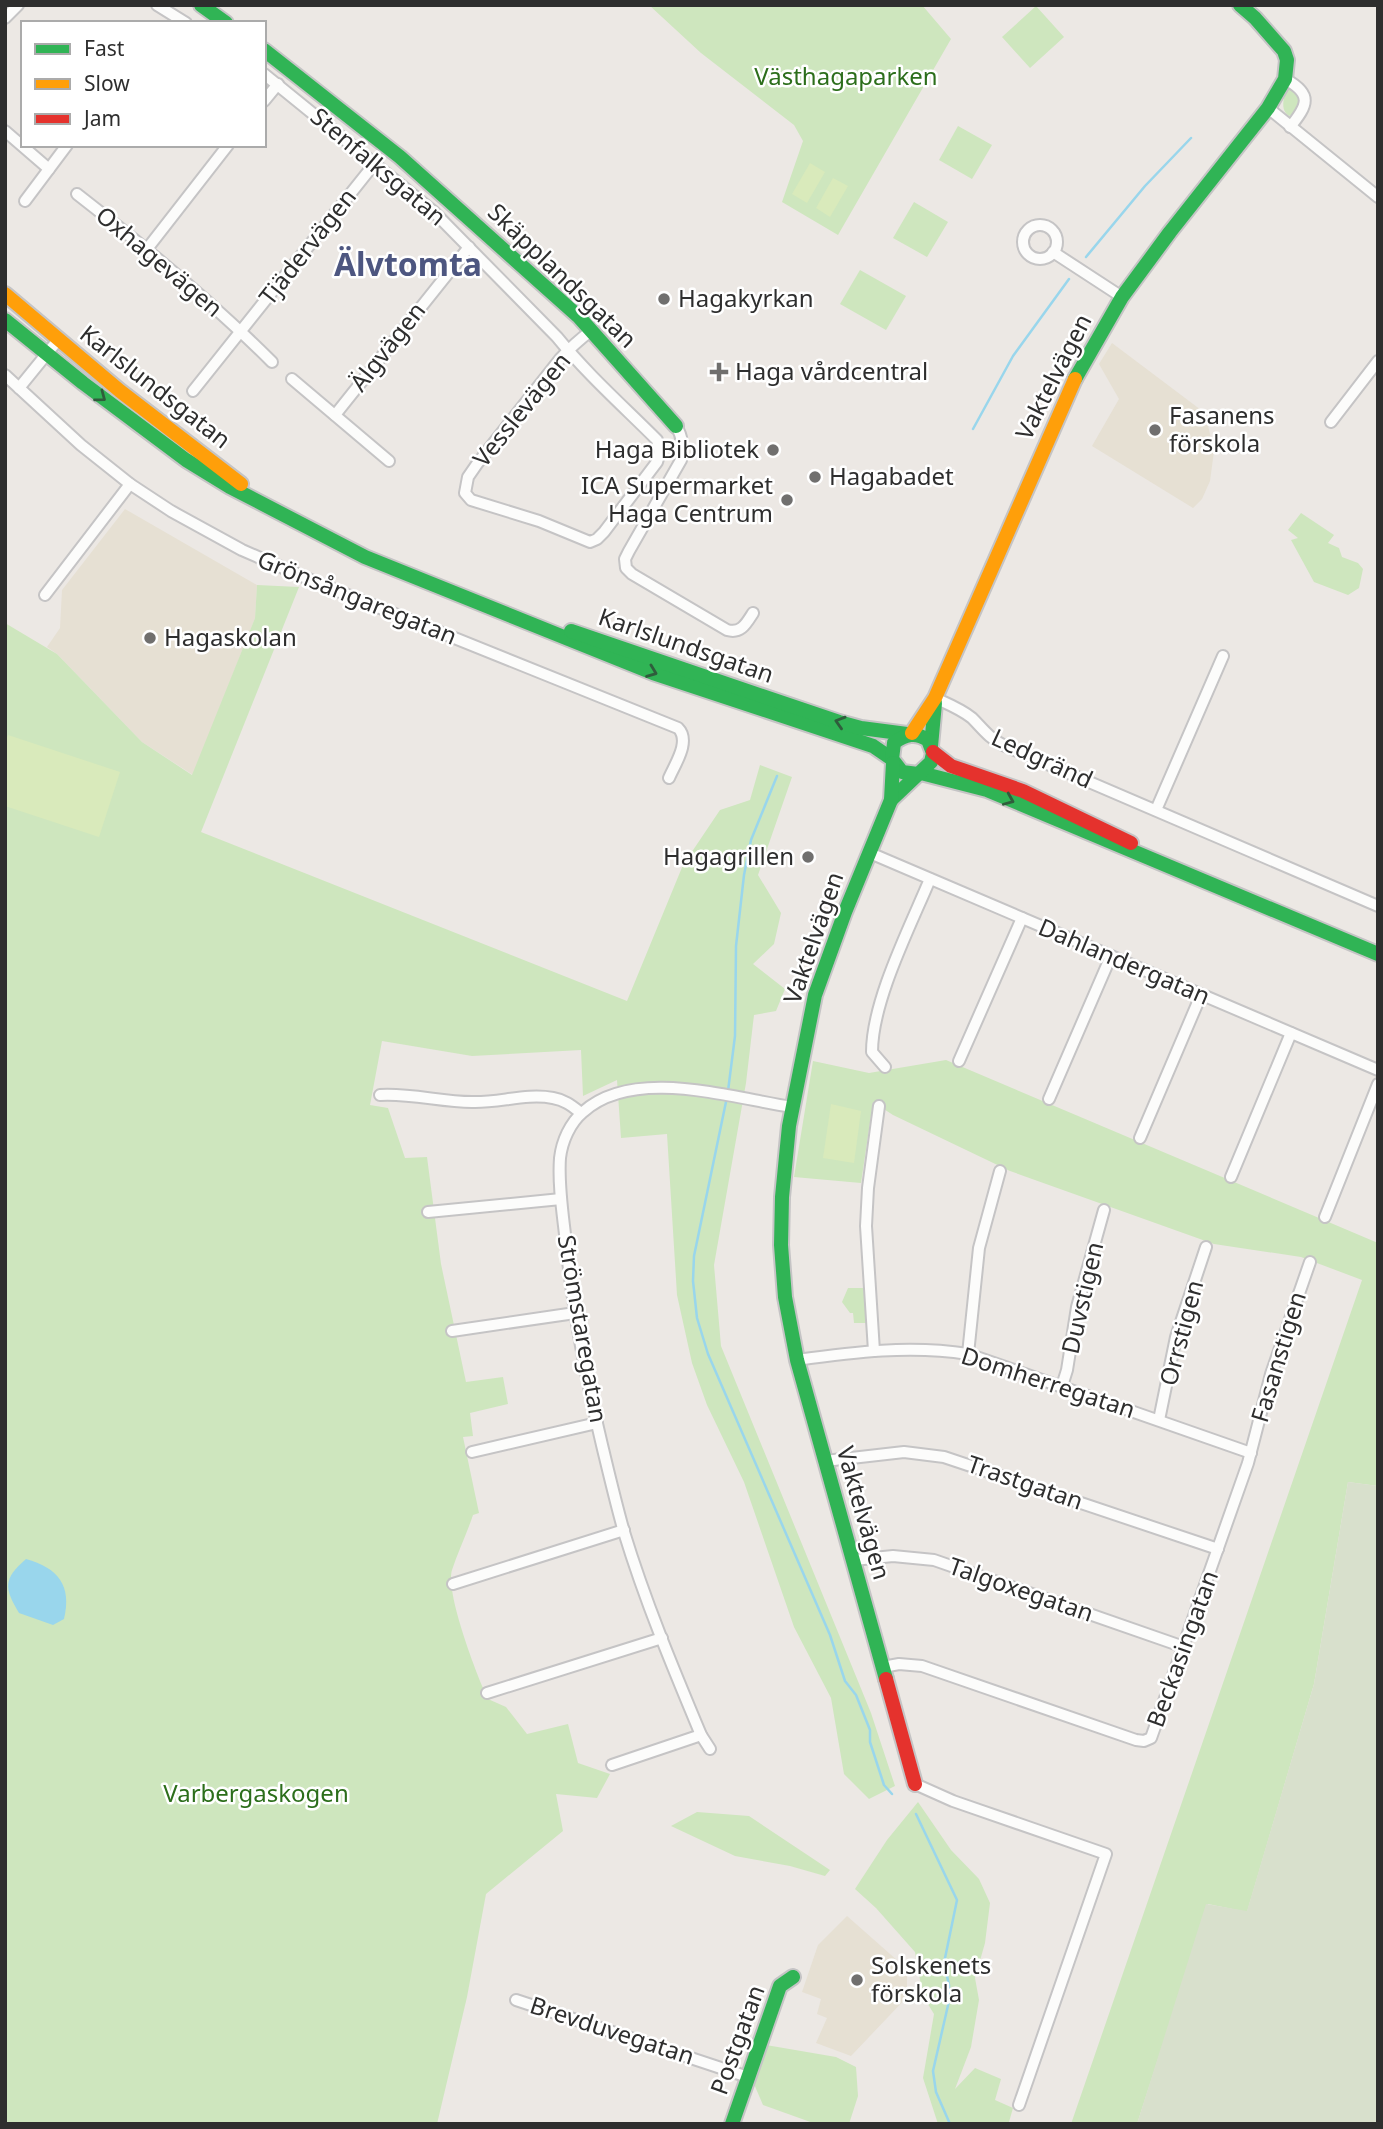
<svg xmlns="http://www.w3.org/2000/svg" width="1383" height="2129" font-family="'Noto Sans',sans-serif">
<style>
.education{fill:#e6e0d3}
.green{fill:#cee6be}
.cemetery{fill:#d8e0cc}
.pitch{fill:#d9eabb}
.water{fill:#99d6ec}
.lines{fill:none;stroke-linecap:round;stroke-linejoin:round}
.stream{stroke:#99d6ec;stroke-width:2.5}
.street-casing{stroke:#c5c4c5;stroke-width:14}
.fast-casing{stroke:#c5c4c5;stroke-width:18}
.slow-casing{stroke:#c5c4c5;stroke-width:18}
.jam-casing{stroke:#c5c4c5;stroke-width:18}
.street{stroke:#fcfcfb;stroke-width:10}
.fast{stroke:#30b455;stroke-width:14}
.slow{stroke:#ff9f0a;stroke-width:14}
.jam{stroke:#e5322d;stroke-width:14}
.oneway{stroke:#2f5d3c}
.poi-dot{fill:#706f6e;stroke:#fff;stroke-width:2.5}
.labels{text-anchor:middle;stroke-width:5;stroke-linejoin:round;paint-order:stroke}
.park-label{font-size:24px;fill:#2c6e1b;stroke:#fff}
.street-label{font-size:24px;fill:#2e2e2e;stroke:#fff}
.poi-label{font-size:24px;fill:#2e2e2e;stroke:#fff;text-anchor:start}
.district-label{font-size:32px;font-weight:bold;fill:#4d5680;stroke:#fff}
</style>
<rect width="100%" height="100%" fill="#ece8e4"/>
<g class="education">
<path d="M 1112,343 L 1205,413 L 1214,451 L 1210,481 L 1202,499 L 1193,508 L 1092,446 L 1119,399 L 1099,364 Z"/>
<path d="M 125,509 L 257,585 L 255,618 L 193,775 L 142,742 L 57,654 L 47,647 L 60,628 L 62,590 Z"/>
<path d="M 847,1916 L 907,1969 L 907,1997 L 851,2056 L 816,2043 L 827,2018 L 817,2014 L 821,1999 L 802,1992 L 818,1945 Z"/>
</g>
<g class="green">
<path d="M 649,5 L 922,5 L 951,39 L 838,235 L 782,202 L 803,141 L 794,125 L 701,53 Z"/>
<path d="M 1036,6 L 1064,37 L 1030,68 L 1002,37 Z"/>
<path d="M 1288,89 L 1296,91 L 1300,101 L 1295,113 L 1289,116 C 1280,110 1283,97 1288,89 Z"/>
<path d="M 958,126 L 992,145 L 972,179 L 939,160 Z"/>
<path d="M 914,202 L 948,222 L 927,257 L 893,238 Z"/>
<path d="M 860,270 L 906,296 L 886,330 L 840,304 Z"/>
<path d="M 1301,513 L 1334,535 L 1328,543 L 1339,548 L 1342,557 L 1358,563 L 1363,569 L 1359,588 L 1348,595 L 1314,582 L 1291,540 L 1298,538 L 1288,530 Z"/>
<path d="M 257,585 L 299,587 L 201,832 L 627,1001 L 683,865 L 720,810 L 750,800 L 760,765 L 792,777 L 758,875 L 781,913 L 774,944 L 753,964 L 785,989 L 776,1011 L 754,1015 L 746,1083 L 714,1265 L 721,1346 L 871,1713 L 895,1786 L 869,1799 L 844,1774 L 831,1698 L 794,1627 L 744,1482 L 707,1405 L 692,1363 L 677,1295 L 667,1134 L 621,1138 L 617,1080 L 583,1096 L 581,1050 L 472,1056 L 382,1041 L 370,1105 L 388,1108 L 405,1158 L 427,1157 L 441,1264 L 466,1382 L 503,1377 L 508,1404 L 470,1413 L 473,1436 L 463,1437 L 479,1513 L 473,1515 C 467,1533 458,1552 452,1570 C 445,1592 477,1676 488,1699 L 506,1707 L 527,1734 L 568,1724 L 578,1763 L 610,1774 L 597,1798 L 556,1794 L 563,1831 L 486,1894 L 467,1997 L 437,2124 L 5,2124 L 5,623 L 57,654 L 142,742 L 192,775 L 255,618 Z"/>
<path d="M 946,1060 L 1378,1243 L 1378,1486 L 1348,1482 L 1314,1684 L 1247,1912 L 1208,1904 L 1137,2124 L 1071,2124 L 1362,1280 L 1301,1257 L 1214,1244 L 1010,1171 L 893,1115 L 873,1102 L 861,1183 L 794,1177 L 813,1061 L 869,1073 Z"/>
<path d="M 866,1285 L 868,1323 L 854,1323 L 853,1313 L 850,1313 L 842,1302 L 848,1288 L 864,1288 Z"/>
<path d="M 918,1802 L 951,1850 L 979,1879 L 990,1903 L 985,1943 L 975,1978 L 979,2000 L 971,2047 L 955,2089 L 975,2068 L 1001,2079 L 995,2100 L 1013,2108 L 1009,2122 L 1013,2124 L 938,2124 L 923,2078 L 934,2014 L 923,1996 L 915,1952 L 876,1908 L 855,1889 L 887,1840 Z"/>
<path d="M 697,1812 L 749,1816 L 830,1870 L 825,1876 L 790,1866 L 735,1856 L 671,1826 Z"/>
<path d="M 766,2045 L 836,2057 L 856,2067 L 858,2096 L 849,2124 L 816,2124 L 763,2105 L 754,2084 Z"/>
</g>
<path class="cemetery" d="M 1348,1482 L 1378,1486 L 1378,2124 L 1137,2124 L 1206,1904 L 1247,1911 L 1314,1684 Z"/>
<g class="pitch">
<path d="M 810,163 L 825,172 L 807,203 L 792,194 Z"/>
<path d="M 833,178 L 848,186 L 830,217 L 816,208 Z"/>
<path d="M 8,735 L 120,772 L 99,837 L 5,806 L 5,743 Z"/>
<path d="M 831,1104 L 861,1111 L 854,1163 L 823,1158 Z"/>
</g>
<path class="water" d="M 26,1559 C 58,1568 72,1585 64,1619 L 53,1625 L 19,1613 C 4,1588 3,1579 26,1559 Z"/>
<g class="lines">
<g class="stream">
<path d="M 1086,257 L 1145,186 L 1191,138"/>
<path d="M 973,429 L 1013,356 L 1069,279"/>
<path d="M 728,1091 L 735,1036 L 736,946 L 744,875 L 751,840 L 777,776"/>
<path d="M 727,1097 L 694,1256 L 693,1281 L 697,1318 L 708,1354 L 830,1635 L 845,1681 L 856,1695 L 870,1730 L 870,1742 L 884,1785 L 892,1794"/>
<path d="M 916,1814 L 957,1900 L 944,1963 L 949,1985 L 949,2001 L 933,2071 L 936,2092 L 950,2124"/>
</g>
<g class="street-casing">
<g id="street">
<path d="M 157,5 L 186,23"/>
<path d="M 5,18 L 18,5"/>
<path d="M 264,74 L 434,212 L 557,337 C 587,374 623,406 657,440 L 660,452 L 657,462 L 604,532 L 597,539 L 590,542 L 539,521 L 471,500 L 465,493 L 468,477 L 477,464 L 560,359 C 570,348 580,339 592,330"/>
<path d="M 1285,79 C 1313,94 1308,105 1290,127"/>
<path d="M 264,101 L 278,84"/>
<path d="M 1268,108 L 1378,197"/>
<path d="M 5,131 L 49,169"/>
<path d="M 77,194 C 145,247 211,301 272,362"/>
<path d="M 25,201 L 67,145"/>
<circle cx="1040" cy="242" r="17"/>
<path d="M 147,249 L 228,145"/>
<path d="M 1053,252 L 1122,297"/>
<path d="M 5,375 L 81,445 L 130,484 L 171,511 L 242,550 L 313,581 L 678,728 C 691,741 675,764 669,778"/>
<path d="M 292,379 L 389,461"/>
<path d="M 19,388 L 58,340"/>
<path d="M 193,391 L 375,163"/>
<path d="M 335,415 L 469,247"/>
<path d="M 1331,422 L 1378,361"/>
<path d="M 676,426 C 683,437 683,447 681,460 L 629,551 L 625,559 L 626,568 L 632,574 L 727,630 C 741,634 746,624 753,613"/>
<path d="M 45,595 L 130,484"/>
<path d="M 935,698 C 948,704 961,709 972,718 C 983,729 989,738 1003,745 L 1378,906"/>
<path d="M 1156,810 L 1223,656"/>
<path d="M 870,853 L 1378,1070"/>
<path d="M 959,1061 L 1022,918"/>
<path d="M 885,1067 L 872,1052 C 872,1001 910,927 930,879"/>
<path d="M 380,1095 C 411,1093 441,1102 472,1102 C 499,1103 526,1093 553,1098 C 565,1100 572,1106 581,1113"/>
<path d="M 1049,1099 L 1111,956"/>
<path d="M 1140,1138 L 1201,995"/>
<path d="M 1231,1177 L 1291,1033"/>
<path d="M 428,1212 L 561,1199"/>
<path d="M 1325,1217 L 1378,1084"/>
<path d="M 452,1331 L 575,1313"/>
<path d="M 874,1351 L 866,1226 L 868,1188 L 879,1106"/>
<path d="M 968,1354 L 979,1248 L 1000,1171"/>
<path d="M 797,1360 C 854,1352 910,1345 968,1354 L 1251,1453"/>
<path d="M 1062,1386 L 1067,1370 L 1077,1307 L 1104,1210"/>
<path d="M 1159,1420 L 1176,1337 L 1206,1247"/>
<path d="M 472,1452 L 597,1423"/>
<path d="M 825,1461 L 904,1452 L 944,1457 L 1218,1549"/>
<path d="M 854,1560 L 893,1556 L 934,1560 L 1184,1647"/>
<path d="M 453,1584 L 624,1530"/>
<path d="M 883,1667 L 899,1664 L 922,1666 L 1136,1740 L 1144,1741 L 1151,1738 L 1248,1463 L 1271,1374 L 1310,1262"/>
<path d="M 487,1693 L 662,1638"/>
<path d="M 710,1749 L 701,1735 C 673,1668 645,1601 624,1532 C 616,1504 609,1474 602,1445 C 586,1378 573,1311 566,1243 C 563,1215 558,1186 560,1158 C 562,1141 570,1123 583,1112 C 634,1066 731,1098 792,1107"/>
<path d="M 612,1765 L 701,1735"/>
<path d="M 915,1784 L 953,1801 L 1106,1854 L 1019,2105"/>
<path d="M 516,2000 L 748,2077"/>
</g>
</g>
<g class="fast-casing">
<g id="fast">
<path d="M 201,5 L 226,23"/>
<path d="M 264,50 L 400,157 L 579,317 L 676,426"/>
<path d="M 5,320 L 83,383 L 186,460 L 230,487 L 365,557 L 653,673 L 873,746 L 892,759"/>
<path d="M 1075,379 L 1122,297 L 1170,232 L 1268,108 L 1285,79 L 1287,60 L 1284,51 L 1255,18 L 1240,5"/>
<path d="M 571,631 L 839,722 L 861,728 L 907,734"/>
<path d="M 931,746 L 935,703"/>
<path d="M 921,773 L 987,790 L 1378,954"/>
<path d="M 891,800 L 931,762 L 933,753 L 928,740 C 916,732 905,734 894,743 L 892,759 L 902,772 L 918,774"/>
<path d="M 886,1679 L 797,1360 L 785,1297 L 781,1245 L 782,1197 L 789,1126 L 815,995 L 845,912 L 891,800 L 893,763"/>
<path d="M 732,2124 L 780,1986 L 793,1977"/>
</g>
</g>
<g class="slow-casing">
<g id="slow">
<path d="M 5,294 L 120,391 L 241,484"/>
<path d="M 912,733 L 935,698 L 1075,379"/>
</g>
</g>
<g class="jam-casing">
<g id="jam">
<path d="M 933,752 L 951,766 L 1023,791 L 1131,843"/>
<path d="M 886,1679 L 915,1784"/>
</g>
</g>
<use href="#street" class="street"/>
<use href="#fast" class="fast"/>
<use href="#slow" class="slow"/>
<use href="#jam" class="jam"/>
</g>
<defs><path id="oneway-chevron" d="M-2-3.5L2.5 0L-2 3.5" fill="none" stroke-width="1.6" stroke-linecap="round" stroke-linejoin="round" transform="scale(1.75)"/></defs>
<g class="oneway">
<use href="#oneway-chevron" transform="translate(101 397) rotate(37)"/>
<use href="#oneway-chevron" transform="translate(652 672) rotate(21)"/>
<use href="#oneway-chevron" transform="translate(840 722) rotate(-163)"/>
<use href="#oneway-chevron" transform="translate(1009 800) rotate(23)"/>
</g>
<g class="poi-dot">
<circle cx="664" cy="299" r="7"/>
<path d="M715.5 361.5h7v7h7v7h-7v7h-7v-7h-7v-7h7z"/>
<circle cx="1155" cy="430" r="7"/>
<circle cx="773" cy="450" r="7"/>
<circle cx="815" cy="477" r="7"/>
<circle cx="787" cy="500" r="7"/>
<circle cx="150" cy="638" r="7"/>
<circle cx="808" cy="857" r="7"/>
<circle cx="857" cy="1980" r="7"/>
</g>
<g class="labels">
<g class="park-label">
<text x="846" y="85">Västhagaparken</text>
<text x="256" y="1802">Varbergaskogen</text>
</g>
<g class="street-label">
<text transform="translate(378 167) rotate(40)" y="8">Stenfalksgatan</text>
<text transform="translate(308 247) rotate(-52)" y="8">Tjädervägen</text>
<text transform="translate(159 262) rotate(40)" y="8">Oxhagevägen</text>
<text transform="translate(562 276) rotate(44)" y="8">Skäpplandsgatan</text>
<text transform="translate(388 347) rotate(-52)" y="8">Älgvägen</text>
<text transform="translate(1054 377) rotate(-63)" y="8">Vaktelvägen</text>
<text transform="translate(155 387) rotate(38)" y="8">Karlslundsgatan</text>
<text transform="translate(522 410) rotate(-51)" y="8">Vesslevägen</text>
<text transform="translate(357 598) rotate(22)" y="8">Grönsångaregatan</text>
<text transform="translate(686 646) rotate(19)" y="8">Karlslundsgatan</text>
<text transform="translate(1042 759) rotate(25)" y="8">Ledgränd</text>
<text transform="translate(814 938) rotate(-71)" y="8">Vaktelvägen</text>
<text transform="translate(1124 962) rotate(23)" y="8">Dahlandergatan</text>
<text transform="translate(1083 1298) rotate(-77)" y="8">Duvstigen</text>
<text transform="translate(582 1329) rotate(80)" y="8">Strömstaregatan</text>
<text transform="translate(1182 1333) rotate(-75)" y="8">Orrstigen</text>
<text transform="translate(1279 1357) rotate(-73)" y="8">Fasanstigen</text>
<text transform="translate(1048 1383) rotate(18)" y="8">Domherregatan</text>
<text transform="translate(1025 1483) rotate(19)" y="8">Trastgatan</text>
<text transform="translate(863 1513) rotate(74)" y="8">Vaktelvägen</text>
<text transform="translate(1021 1590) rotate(19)" y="8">Talgoxegatan</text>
<text transform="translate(1183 1649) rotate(-70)" y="8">Beckasingatan</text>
<text transform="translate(612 2031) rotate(18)" y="8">Brevduvegatan</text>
<text transform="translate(738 2040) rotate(-70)" y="8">Postgatan</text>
</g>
<g class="poi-label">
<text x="678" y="307">Hagakyrkan</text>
<text x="735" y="380">Haga vårdcentral</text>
<text x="1169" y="424">Fasanens<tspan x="1169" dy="28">förskola</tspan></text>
<text x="759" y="458" text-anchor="end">Haga Bibliotek</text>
<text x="829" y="485">Hagabadet</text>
<text x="773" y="494" text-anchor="end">ICA Supermarket<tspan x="773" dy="28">Haga Centrum</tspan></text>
<text x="164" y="646">Hagaskolan</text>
<text x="794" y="865" text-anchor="end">Hagagrillen</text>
<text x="871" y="1974">Solskenets<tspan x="871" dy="28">förskola</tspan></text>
</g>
<g class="district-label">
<text x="408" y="276">Älvtomta</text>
</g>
</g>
<rect width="1383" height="2129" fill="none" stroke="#2e2e2e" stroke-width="14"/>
<rect x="21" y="21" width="245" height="126" fill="#ffffff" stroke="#ababab" stroke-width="2"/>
<rect x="35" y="44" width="35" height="10" fill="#30b455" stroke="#ababab" stroke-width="2"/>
<text x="84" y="56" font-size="21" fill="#2e2e2e">Fast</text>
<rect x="35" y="79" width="35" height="10" fill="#ff9f0a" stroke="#ababab" stroke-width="2"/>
<text x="84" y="91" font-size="21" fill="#2e2e2e">Slow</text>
<rect x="35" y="114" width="35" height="10" fill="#e5322d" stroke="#ababab" stroke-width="2"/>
<text x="84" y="126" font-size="21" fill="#2e2e2e">Jam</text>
</svg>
